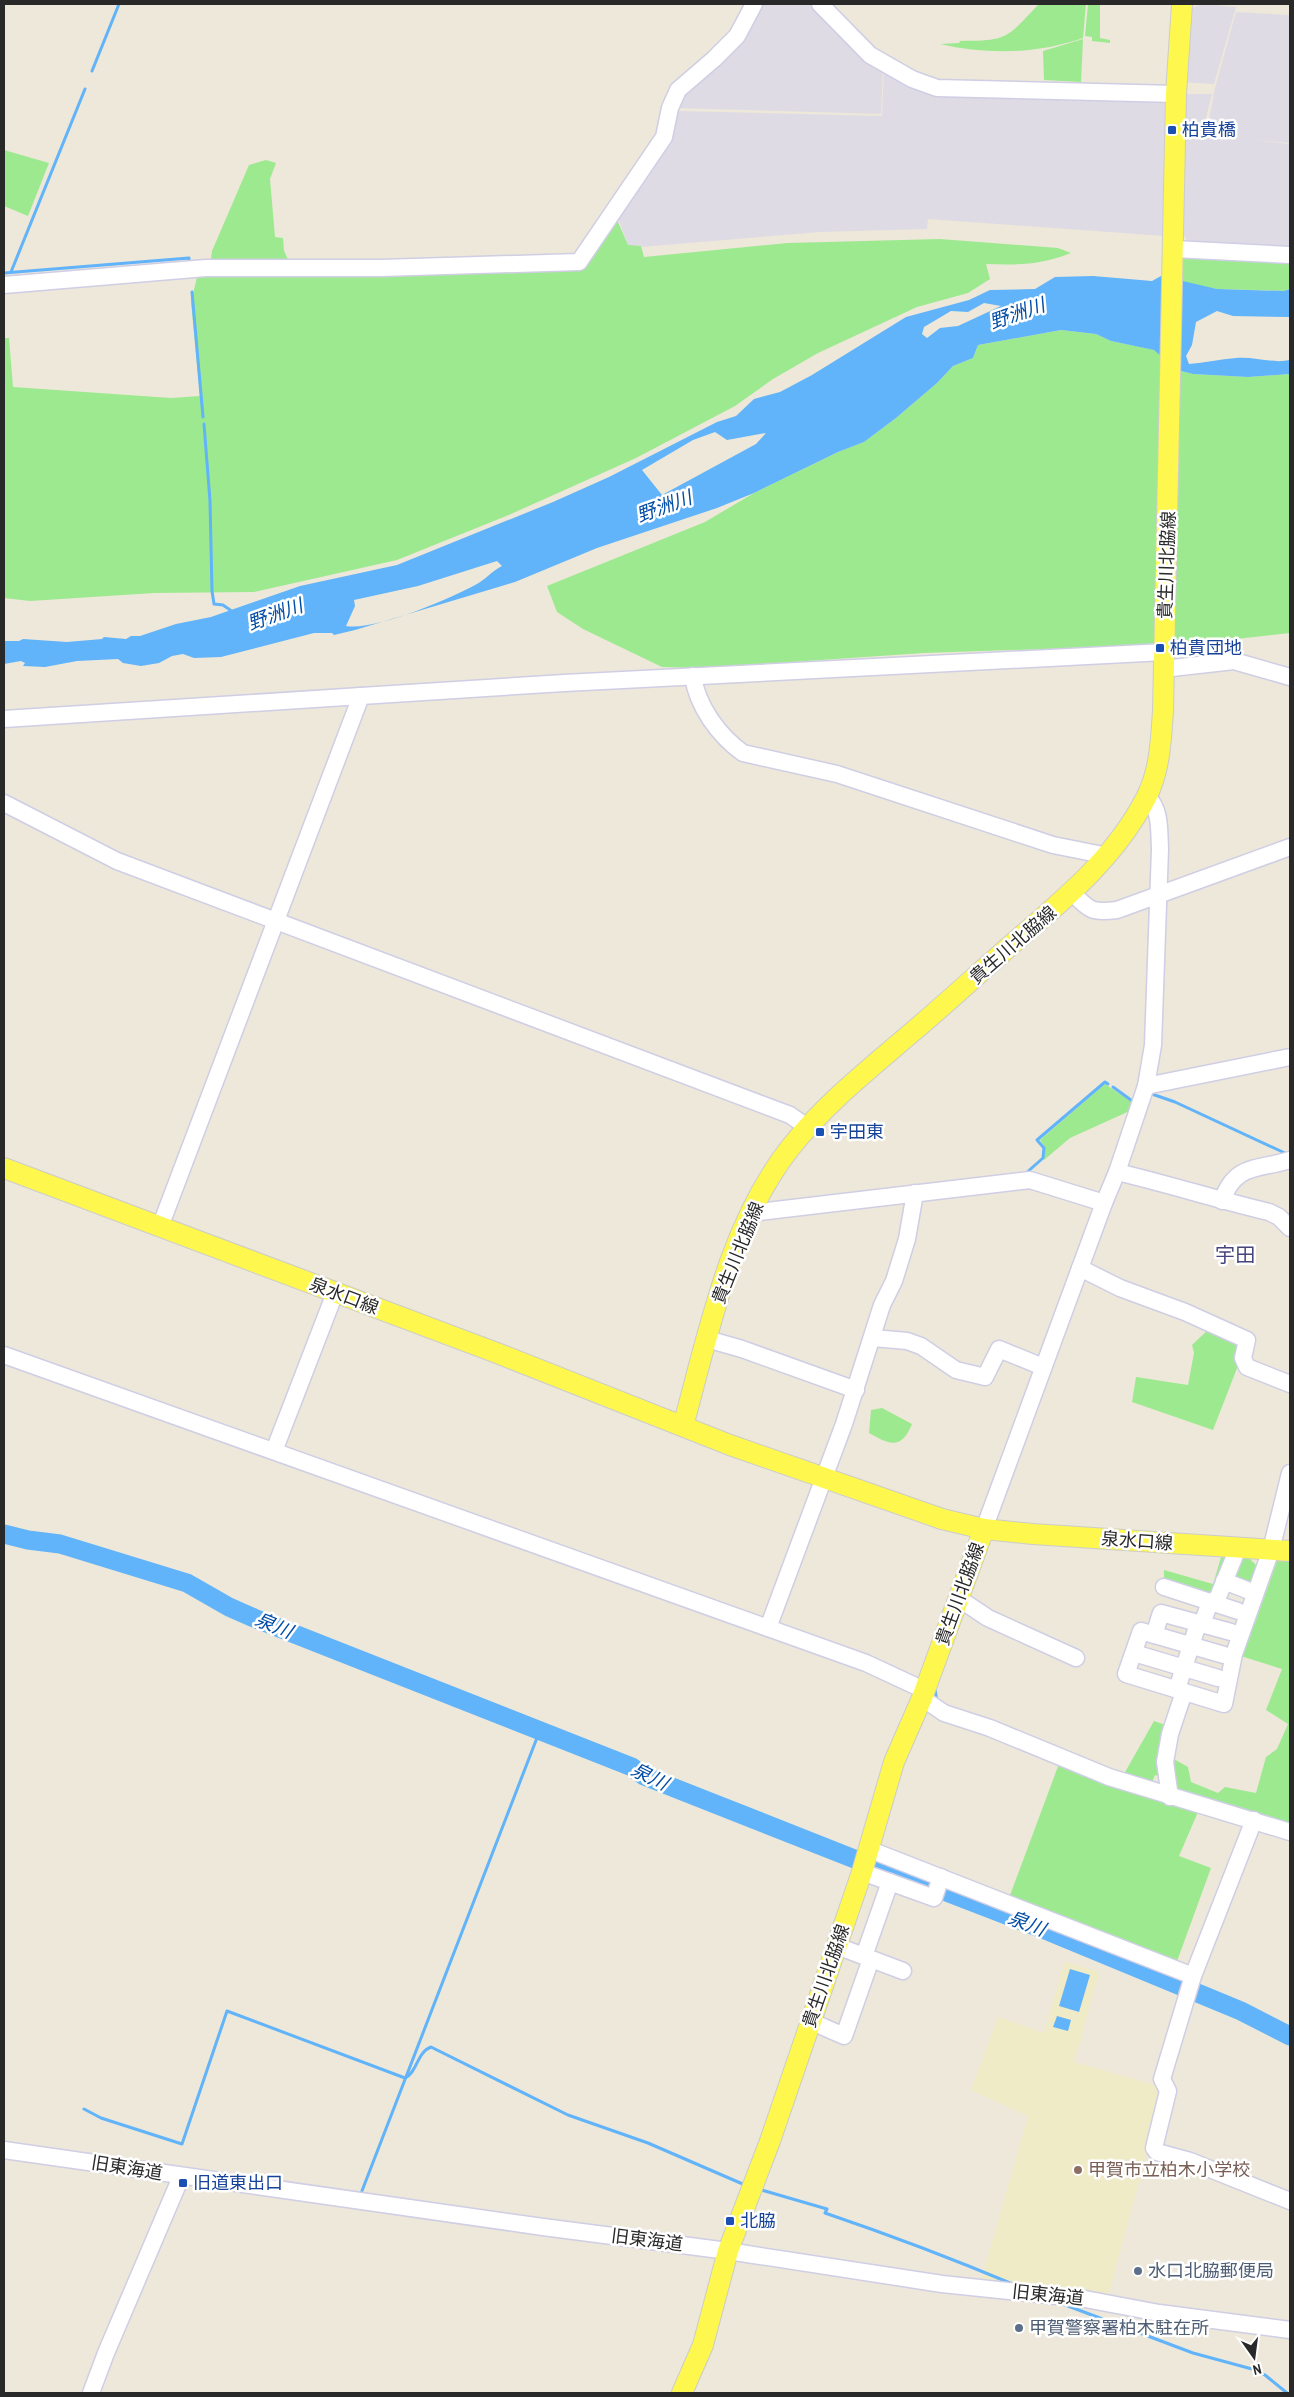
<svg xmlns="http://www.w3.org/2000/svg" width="1294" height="2397" font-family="'Archivo Narrow','Noto Sans JP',sans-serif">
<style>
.industrial{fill:#dfdbe4}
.education{fill:#f0ebc7}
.green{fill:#9de990}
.water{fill:#61b3fa;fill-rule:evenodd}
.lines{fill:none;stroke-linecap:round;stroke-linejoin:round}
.stream{stroke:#61b3fa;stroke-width:3}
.river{stroke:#61b3fa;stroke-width:19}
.minor-casing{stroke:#cfcee4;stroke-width:19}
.major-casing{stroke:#ccc;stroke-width:22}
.minor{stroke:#fff;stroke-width:16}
.major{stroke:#fdf74e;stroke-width:20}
.transit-dot{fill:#1a4fb4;stroke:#fff;stroke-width:2}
.education-dot{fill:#8d6e63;stroke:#fff;stroke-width:2}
.service-dot{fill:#5c6f8a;stroke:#fff;stroke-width:2}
.labels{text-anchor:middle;stroke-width:5;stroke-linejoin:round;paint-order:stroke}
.transit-label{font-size:18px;fill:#164399;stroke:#fff;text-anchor:start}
.street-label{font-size:18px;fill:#292929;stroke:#fff}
.education-label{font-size:18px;fill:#785e54;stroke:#fff;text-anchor:start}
.service-label{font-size:18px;fill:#4e5e75;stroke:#fff;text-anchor:start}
.water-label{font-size:19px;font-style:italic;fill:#014ca5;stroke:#fff}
.quarter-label{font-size:20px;fill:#46457e;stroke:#fff}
</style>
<rect width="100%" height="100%" fill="#ede8d9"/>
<g class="industrial">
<path d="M 758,4 L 812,4 L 883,69 L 881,114 L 674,108 Z"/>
<path d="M 1202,4 L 1236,7 L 1214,84 L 1181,82 L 1187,10 Z"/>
<path d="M 1236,12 L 1290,15 L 1290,143 L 1254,140 L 1290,144 L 1290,247 L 1211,244 L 1187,240 L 1179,229 L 1186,94 L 1212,94 L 1202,134 L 1206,135 L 1215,88 Z"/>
<path d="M 884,69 L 912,84 L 1168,101 L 1164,236 L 928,219 L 927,229 L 820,232 L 629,248 L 618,218 L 636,194 L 652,164 L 673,140 L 678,111 L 882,116 Z"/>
</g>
<path class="education" d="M 1065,1962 L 1099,1972 L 1074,2062 L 1161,2087 L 1163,2093 L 1108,2296 L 981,2282 L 1028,2116 L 971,2090 L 998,2017 L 1044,2033 Z"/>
<g class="green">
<path d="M 1039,4 L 1086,4 L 1083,38 C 1037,54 988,55 940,44 L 959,43 L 960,41 C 1010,41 1006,38 1039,4 Z"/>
<path d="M 1088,4 L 1100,4 L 1100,38 L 1110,40 L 1110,43 L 1092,41 L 1092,37 L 1085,36 Z"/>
<path d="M 1083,39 L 1081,82 L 1044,80 L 1043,51 Z"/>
<path d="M 4,150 L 49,163 L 28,216 L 4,206 Z"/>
<path d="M 266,160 L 276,163 L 270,179 L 275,237 L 283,238 L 284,251 L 291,266 L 580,263 L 591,259 L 589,252 L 613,221 L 618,222 L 628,245 L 641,246 L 644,257 L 788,243 L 940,239 L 1058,248 L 1071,253 C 1041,265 1018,265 986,264 L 990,279 L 968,293 L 917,307 L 818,353 L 773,379 L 735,406 L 636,458 L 511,514 L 397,560 L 254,592 L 154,593 L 30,601 L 4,598 L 4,338 L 9,338 L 13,387 L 171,398 L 200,396 L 191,302 L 198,273 L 216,266 L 211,259 L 212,251 L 249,165 Z"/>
<path d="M 1190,256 L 1290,261 L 1290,288 L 1285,291 L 1217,289 L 1178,282 L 1182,260 Z"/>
<path d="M 1061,330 L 1096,334 L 1111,341 L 1155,350 L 1177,370 L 1193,374 L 1248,377 L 1290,374 L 1290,633 L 1190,644 L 924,653 L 702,668 L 662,667 L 583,629 L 557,612 L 547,586 L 705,522 L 754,493 L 838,452 L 864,442 L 896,418 L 937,383 L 953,366 L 973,358 L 978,345 Z"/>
<path d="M 1105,1084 L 1133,1103 L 1134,1109 L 1070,1138 L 1044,1160 L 1045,1147 L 1040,1140 Z"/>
<path d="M 1210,1328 L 1242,1344 L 1239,1363 L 1213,1430 L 1132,1402 L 1136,1377 L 1188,1385 L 1194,1353 L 1192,1345 Z"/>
<path d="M 882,1408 L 912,1424 C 901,1451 889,1444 869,1433 L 871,1410 Z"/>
<path d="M 1223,1551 L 1246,1555 L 1260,1569 L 1256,1585 L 1236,1576 L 1220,1598 L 1164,1582 L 1164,1570 L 1213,1584 Z"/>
<path d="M 1278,1558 L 1290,1559 L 1290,1828 L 1175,1794 L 1171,1780 L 1155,1775 L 1151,1785 L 1124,1774 L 1154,1721 L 1171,1727 L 1172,1758 L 1188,1767 L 1191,1782 L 1218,1793 L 1225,1787 L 1256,1793 L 1266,1757 L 1277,1749 L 1288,1724 L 1266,1710 L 1282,1669 L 1231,1653 L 1237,1627 L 1255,1623 Z"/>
<path d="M 1060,1761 L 1198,1812 L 1179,1856 L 1211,1868 L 1176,1964 L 1009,1898 Z"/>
</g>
<g class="water">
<path d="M 1093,276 L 1152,281 L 1161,276 L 1217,289 L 1284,291 L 1290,289 L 1290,317 L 1233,316 L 1217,311 L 1196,322 L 1192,345 L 1186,356 L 1189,364 C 1205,363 1220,359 1236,358 C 1254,356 1272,364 1290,360 L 1290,374 L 1248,377 L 1193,374 L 1177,370 L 1154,350 L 1111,341 L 1096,334 L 1061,330 L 978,345 L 973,358 L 953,366 L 937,383 L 896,418 L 864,442 L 838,452 L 754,493 L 717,508 L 597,548 L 515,582 L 355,630 L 334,635 L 332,633 L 314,633 L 221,657 L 194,658 L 183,654 L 172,656 L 159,663 L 141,666 L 123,663 L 118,659 L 77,661 L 45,667 L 23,666 L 25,663 L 21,661 L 4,664 L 4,641 L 19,641 L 23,639 L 67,642 L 102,639 L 104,637 L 126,639 L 131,636 L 140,636 L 176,624 L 211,617 L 300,586 L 397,565 L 553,502 L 609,477 L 717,422 L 736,416 L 754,399 L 780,392 L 812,375 L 906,317 L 969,300 L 990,290 L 1035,289 L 1055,277 ZM 984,303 L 1001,306 L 958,326 L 940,328 L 927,338 L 922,334 L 924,327 L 951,311 L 968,312 ZM 715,432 L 727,440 L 766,433 L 756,444 L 662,495 L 642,470 L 693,440 ZM 497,561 L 502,566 C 492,571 486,579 477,584 C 450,599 375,631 346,626 L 355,606 L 354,600 L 418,586 Z"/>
<path d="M 1070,1969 L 1090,1975 L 1079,2012 L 1059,2006 Z"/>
<path d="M 1057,2016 L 1071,2020 L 1068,2031 L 1053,2027 Z"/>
</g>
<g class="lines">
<g class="stream">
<path d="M 92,71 L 119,4"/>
<path d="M 11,272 L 85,89"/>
<path d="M 4,273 L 189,258 L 189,260"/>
<path d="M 192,292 L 203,417"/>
<path d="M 204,424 L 210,501 L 212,591 L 214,604 L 223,605 L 233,612"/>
<path d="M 1113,1087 L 1135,1103"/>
<path d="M 1149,1093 L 1175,1102 L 1287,1154"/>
<path d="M 1025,1174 L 1043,1158 L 1044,1148 L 1037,1140 L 1105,1082 L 1108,1084"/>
<path d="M 933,1689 L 935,1690 L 937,1701"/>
<path d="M 405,2078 C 417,2073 417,2052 431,2047 L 568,2115 L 648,2143 L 745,2185"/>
<path d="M 84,2109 L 101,2118 L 182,2144 L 227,2011 L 405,2078"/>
<path d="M 758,2189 L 827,2209 L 825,2213 C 890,2235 953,2259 1015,2285"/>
<path d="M 360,2196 L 540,1730"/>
<path d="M 1060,2303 L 1193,2353 L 1252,2369 L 1265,2375 L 1287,2393"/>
</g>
<path class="river" d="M 4,1534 L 28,1540 L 60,1544 L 187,1583 L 229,1607 L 254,1618 L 632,1767 L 644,1776 L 857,1860 L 915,1880 L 1050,1932 L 1241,2011 L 1290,2036"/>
<g class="minor-casing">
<g id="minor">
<path d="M 820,4 L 870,55 L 912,79 L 937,88 L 1176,94"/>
<path d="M 1174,249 L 1290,255"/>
<path d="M 4,285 L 206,268 L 381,268 L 579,262 L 664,137 L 670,108 L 678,90 L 714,59 L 737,36 L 754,4"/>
<path d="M 1163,669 L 1234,661 L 1290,677"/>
<path d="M 693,676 C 697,706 719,736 743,753 L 837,774 L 1053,845 L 1108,856"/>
<path d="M 4,719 L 361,696"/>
<path d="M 4,803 L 117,861 L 790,1115 L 807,1127"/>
<path d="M 1073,893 C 1089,911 1093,913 1117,910 L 1290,847"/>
<path d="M 1146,1086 L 1290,1057"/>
<path d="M 1117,1172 C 1168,1184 1218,1200 1269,1212 L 1279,1217 L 1290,1228"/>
<path d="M 1222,1201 C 1235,1163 1258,1170 1290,1160"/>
<path d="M 750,1213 L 1030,1180 L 1104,1203"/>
<path d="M 160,1227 L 361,696 L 564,683 L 1164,652"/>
<path d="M 1080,1268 L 1120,1288 L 1185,1312 L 1247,1340 L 1243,1358 L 1247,1367 L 1290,1384"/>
<path d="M 873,1338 L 907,1341 L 921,1346 L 956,1370 L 985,1377 L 999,1349 L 1043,1367"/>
<path d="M 707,1339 L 742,1349 L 856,1390"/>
<path d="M 4,1355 L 866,1663 L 924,1690"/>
<path d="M 274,1451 L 335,1293"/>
<path d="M 984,1529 L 1104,1203 L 1117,1172 L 1146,1086 L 1153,1045 L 1160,849 C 1159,831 1161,810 1147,796"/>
<path d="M 1224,1581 L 1247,1590"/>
<path d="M 1164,1587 L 1238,1611"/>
<path d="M 958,1598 L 988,1618 L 1076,1658"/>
<path d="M 768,1628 L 844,1424 L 882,1305 L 894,1281 L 907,1239 L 915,1193"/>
<path d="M 1154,1635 L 1161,1613 L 1231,1632"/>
<path d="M 1134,1653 L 1218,1678"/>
<path d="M 1224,1655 L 1141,1631 L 1126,1674 L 1224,1704 L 1234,1654 L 1271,1550 L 1290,1473"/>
<path d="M 1177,1689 L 1197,1627 L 1203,1621 L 1209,1605 L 1218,1597 L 1238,1548"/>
<path d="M 922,1698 L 944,1713 L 990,1728 L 1109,1777 L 1290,1832"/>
<path d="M 1170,1797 L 1165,1762 L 1170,1734 L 1184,1692"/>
<path d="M 1254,1820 L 1193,1976 L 1162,2079 L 1168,2091 L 1154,2148 L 1157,2152 L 1190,2161 L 1290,2201"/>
<path d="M 868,1849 L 1193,1976"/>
<path d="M 862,1872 L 934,1898 L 941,1877"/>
<path d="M 837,1946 L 903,1971"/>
<path d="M 864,1956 L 890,1882"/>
<path d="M 810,2021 L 844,2036 L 871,1959"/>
<path d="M 4,2150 L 543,2227 L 728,2251 L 942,2284 L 1085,2299 L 1159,2313 L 1290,2330"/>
<path d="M 91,2393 L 106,2353 L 181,2177"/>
</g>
</g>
<g class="major-casing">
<g id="major">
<path d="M 4,1168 L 497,1353 L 730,1445 L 942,1519 L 984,1529 L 1033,1534 L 1290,1551"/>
<path d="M 683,1426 C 709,1332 729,1226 790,1148 C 825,1104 868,1070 910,1034 C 947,1003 982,970 1018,939 C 1067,897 1116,856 1146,798 C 1160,771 1161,740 1163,711 L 1176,94 L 1182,4"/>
<path d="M 682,2393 L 703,2345 L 728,2251 L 770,2141 L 862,1872 L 894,1762 L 922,1698 L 984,1529"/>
</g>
</g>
<use href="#minor" class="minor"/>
<use href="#major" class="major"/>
</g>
<g class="transit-dot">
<rect x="1167" y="125" width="10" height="10" rx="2.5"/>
<rect x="1155" y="643" width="10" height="10" rx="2.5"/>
<rect x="815" y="1127" width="10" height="10" rx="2.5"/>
<rect x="178" y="2178" width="10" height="10" rx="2.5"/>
<rect x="725" y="2216" width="10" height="10" rx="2.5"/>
</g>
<circle class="education-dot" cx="1078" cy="2170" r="5"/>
<g class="service-dot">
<circle cx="1138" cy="2271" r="5"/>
<circle cx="1019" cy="2328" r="5"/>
</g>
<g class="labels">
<g class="transit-label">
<text x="1182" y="136">柏貴橋</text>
<text x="1170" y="654">柏貴団地</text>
<text x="830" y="1138">宇田東</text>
<text x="193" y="2189">旧道東出口</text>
<text x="740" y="2227">北脇</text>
</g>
<g class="street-label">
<text transform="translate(1167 565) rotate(-88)" y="6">貴生川北脇線</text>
<text transform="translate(1013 945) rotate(-41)" y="6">貴生川北脇線</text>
<text transform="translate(738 1253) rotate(-68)" y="6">貴生川北脇線</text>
<text transform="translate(344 1296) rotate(21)" y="6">泉水口線</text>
<text transform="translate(1137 1541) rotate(4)" y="6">泉水口線</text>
<text transform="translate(960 1594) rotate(-70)" y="6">貴生川北脇線</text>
<text transform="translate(826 1976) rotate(-71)" y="6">貴生川北脇線</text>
<text transform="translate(127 2168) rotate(9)" y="6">旧東海道</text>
<text transform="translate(647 2240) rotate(7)" y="6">旧東海道</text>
<text transform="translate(1048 2295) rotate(6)" y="6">旧東海道</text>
</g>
<g class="education-label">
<text x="1088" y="2176">甲賀市立柏木小学校</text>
</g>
<g class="service-label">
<text x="1148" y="2277">水口北脇郵便局</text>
<text x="1029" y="2334">甲賀警察署柏木駐在所</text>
</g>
<g class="water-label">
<text transform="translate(1017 313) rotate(-19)" y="7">野洲川</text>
<text transform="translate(664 506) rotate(-20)" y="7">野洲川</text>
<text transform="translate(275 614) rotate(-20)" y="7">野洲川</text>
<text transform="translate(274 1625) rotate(22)" y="7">泉川</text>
<text transform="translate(650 1776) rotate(26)" y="7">泉川</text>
<text transform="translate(1027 1923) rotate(21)" y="7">泉川</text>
</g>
<g class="quarter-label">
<text x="1235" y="1262">宇田</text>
</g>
</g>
<rect width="1294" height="2397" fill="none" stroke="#292929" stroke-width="10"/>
<g transform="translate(1254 2357) rotate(166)" stroke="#ffffff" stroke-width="4" paint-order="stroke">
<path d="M0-4L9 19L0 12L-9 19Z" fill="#292929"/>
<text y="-8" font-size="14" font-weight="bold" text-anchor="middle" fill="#292929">N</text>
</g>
</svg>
